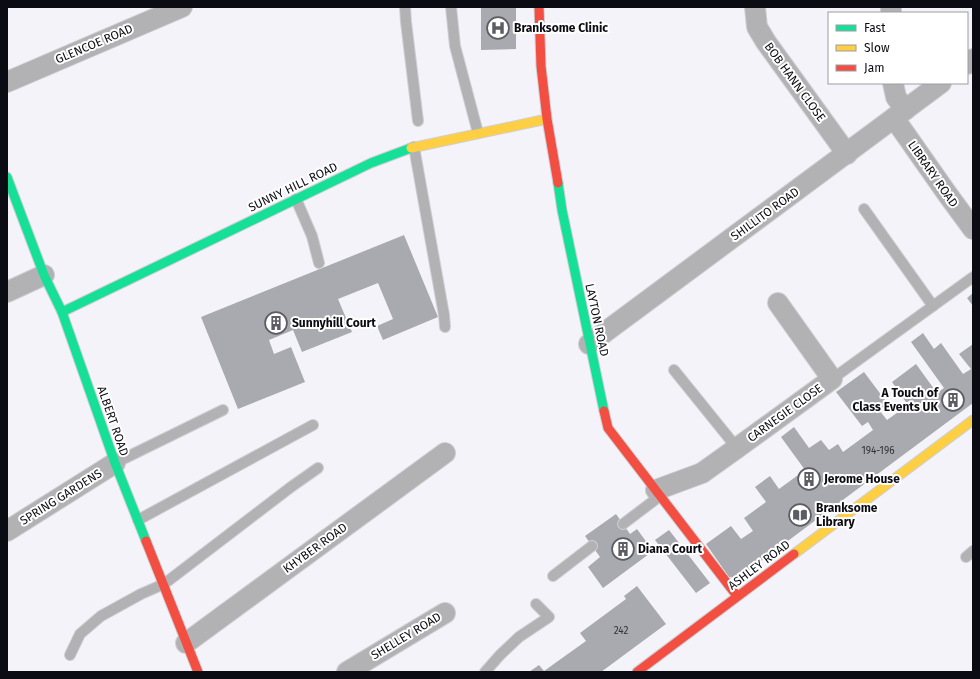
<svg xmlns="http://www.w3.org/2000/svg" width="980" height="679" font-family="'Fira Sans',sans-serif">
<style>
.building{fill:#a9aab0}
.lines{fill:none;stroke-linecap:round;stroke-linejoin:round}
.lane-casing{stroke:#cfcfd3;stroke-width:12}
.street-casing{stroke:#cfcfd3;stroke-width:22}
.fast-casing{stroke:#cfcfd3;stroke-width:11}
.slow-casing{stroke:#cfcfd3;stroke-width:11}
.jam-casing{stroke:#cfcfd3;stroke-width:11}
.lane{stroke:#b2b2b5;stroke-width:10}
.street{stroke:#b2b2b5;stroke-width:20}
.fast{stroke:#16e098;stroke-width:9}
.slow{stroke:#ffcf43;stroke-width:9}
.jam{stroke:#f24e42;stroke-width:9}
.labels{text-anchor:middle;stroke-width:4;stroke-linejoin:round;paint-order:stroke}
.number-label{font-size:10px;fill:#32333a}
.poi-label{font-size:12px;font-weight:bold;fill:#0b0b13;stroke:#fff;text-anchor:start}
.street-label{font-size:12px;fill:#0b0b13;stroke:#fff}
</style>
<rect width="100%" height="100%" fill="#f3f3f9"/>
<g class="building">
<path d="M 481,7 L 516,7 L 516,49 L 481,50 Z"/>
<path d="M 404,235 L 438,317 L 383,340 L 377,326 L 393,319 L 378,283 L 338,299 L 352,332 L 302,352 L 293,330 L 269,340 L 274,354 L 291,347 L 305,382 L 238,409 L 201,317 Z"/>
<path d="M 973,293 L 973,306 L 967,298 Z"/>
<path d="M 923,333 L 934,349 L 941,343 L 963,374 L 971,369 L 959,354 L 973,344 L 973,403 L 738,578 L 729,577 L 706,544 L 731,526 L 741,539 L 753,531 L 744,518 L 766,502 L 755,487 L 770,476 L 779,489 L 805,470 L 781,437 L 794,427 L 809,448 L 821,440 L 829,450 L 838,444 L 843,452 L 873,430 L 868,422 L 862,426 L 836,392 L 864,372 L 888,404 L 879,410 L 887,420 L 908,405 L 892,382 L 916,364 L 937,393 L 944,388 L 911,342 Z"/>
<path d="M 616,514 L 630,534 L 637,529 L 653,551 L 603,588 L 588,567 L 600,557 L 585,536 Z"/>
<path d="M 669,530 L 710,583 L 696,593 L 655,540 Z"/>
<path d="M 637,586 L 666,624 L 601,672 L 529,672 L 539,665 L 544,671 L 586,641 L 580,633 L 626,599 L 624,596 Z"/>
</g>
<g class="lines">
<g class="lane-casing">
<g id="lane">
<path d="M 405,7 L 406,22 L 418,121"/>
<path d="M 451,7 L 455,46 L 478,133"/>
<path d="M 414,147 L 444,315 L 445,327"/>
<path d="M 296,199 L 312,236 L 319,263"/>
<path d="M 864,209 L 933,306"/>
<path d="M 674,370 L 737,448"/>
<path d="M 832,379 L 973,277"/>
<path d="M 115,463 L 223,410"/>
<path d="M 138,520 L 313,425"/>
<path d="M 623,524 L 660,496"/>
<path d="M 966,557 L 973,551"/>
<path d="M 553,576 L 592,546"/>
<path d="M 70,655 L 80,634 L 101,616 L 141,594 L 164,584 L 291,487 L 318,468"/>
<path d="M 485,672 L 500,655 L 519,637 L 549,617 L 536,604"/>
</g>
</g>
<g class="street-casing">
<g id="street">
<path d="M 755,7 L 757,27 L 766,42 L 847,154"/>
<path d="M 891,13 L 891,7"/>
<path d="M 967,64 L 973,59"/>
<path d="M 7,82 L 182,7"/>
<path d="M 893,83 L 896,97 L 905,110"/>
<path d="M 894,118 L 948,195 L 973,229"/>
<path d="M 7,292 L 44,275"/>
<path d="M 589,344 L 941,83"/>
<path d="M 656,490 L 702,473 L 737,448 L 832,379 L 778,303"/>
<path d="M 7,531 L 115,463"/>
<path d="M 186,643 L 445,453"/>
<path d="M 347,672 L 445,613"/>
</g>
</g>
<g class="fast-casing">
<g id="fast">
<path d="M 7,177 L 44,275 L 62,312 L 115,463 L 146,541"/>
<path d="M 558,183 L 562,210 L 604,411"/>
<path d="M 62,312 L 371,163 L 411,148"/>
</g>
</g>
<g class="slow-casing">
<g id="slow">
<path d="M 411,148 L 547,119"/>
<path d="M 794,554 L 973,420"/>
</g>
</g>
<g class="jam-casing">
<g id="jam">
<path d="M 539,7 L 541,66 L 547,119 L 558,183"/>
<path d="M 604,411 L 608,428 L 737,596"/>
<path d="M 146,541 L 198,672"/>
<path d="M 637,672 L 794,554"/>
</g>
</g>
<use href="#lane" class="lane"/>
<use href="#street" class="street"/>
<use href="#fast" class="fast"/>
<use href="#slow" class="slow"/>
<use href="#jam" class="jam"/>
</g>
<defs>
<g id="hospital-ring" transform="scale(1.15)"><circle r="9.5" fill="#fff" stroke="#5c5c64" stroke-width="1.5"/><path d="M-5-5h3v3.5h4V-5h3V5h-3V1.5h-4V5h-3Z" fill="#5c5c64"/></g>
<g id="building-ring" transform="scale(1.15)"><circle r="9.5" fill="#fff" stroke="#5c5c64" stroke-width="1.5"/><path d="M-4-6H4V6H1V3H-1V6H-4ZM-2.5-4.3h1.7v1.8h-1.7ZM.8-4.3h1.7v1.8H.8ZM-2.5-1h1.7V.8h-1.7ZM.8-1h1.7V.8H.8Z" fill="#5c5c64"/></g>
<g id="library-ring" transform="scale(1.15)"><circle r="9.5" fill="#fff" stroke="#5c5c64" stroke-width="1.5"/><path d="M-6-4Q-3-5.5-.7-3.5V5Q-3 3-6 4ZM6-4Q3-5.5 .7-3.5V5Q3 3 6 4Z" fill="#5c5c64"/></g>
</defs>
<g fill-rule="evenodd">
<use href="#hospital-ring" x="498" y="28"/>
<use href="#building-ring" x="276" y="323"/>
<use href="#building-ring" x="953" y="400"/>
<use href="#building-ring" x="809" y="479"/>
<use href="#library-ring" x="800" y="515"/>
<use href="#building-ring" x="623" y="549"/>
</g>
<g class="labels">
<g class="number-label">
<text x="878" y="454">194-196</text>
<text x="621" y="634">242</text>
</g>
<g class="poi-label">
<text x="514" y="32">Branksome Clinic</text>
<text x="292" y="327">Sunnyhill Court</text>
<text x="938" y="397" text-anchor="end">A Touch of<tspan x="938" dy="14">Class Events UK</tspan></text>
<text x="824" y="483">Jerome House</text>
<text x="816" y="512">Branksome<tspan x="816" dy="14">Library</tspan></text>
<text x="638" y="553">Diana Court</text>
</g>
<g class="street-label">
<text transform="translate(94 44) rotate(-23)" y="4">GLENCOE ROAD</text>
<text transform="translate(795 82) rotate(54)" y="4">BOB HANN CLOSE</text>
<text transform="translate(933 174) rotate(55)" y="4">LIBRARY ROAD</text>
<text transform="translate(293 187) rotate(-26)" y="4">SUNNY HILL ROAD</text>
<text transform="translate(765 214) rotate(-36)" y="4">SHILLITO ROAD</text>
<text transform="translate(597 320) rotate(78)" y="4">LAYTON ROAD</text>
<text transform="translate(785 413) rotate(-36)" y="4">CARNEGIE CLOSE</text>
<text transform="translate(113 421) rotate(71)" y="4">ALBERT ROAD</text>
<text transform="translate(61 497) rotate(-32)" y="4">SPRING GARDENS</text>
<text transform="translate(315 548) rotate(-36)" y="4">KHYBER ROAD</text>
<text transform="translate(759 565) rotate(-37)" y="4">ASHLEY ROAD</text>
<text transform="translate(406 636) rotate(-31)" y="4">SHELLEY ROAD</text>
</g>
</g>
<rect width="980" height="679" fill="none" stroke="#0b0b13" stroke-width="16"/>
<rect x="828" y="12" width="140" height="72" fill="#ffffff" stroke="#9d9da1"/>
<rect x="836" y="25" width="20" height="6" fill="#16e098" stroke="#9d9da1"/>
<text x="864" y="32" font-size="12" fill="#0b0b13">Fast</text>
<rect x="836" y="45" width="20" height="6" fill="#ffcf43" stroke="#9d9da1"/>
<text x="864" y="52" font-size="12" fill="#0b0b13">Slow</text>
<rect x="836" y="65" width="20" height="6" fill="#f24e42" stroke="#9d9da1"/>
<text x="864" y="72" font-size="12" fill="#0b0b13">Jam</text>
</svg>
